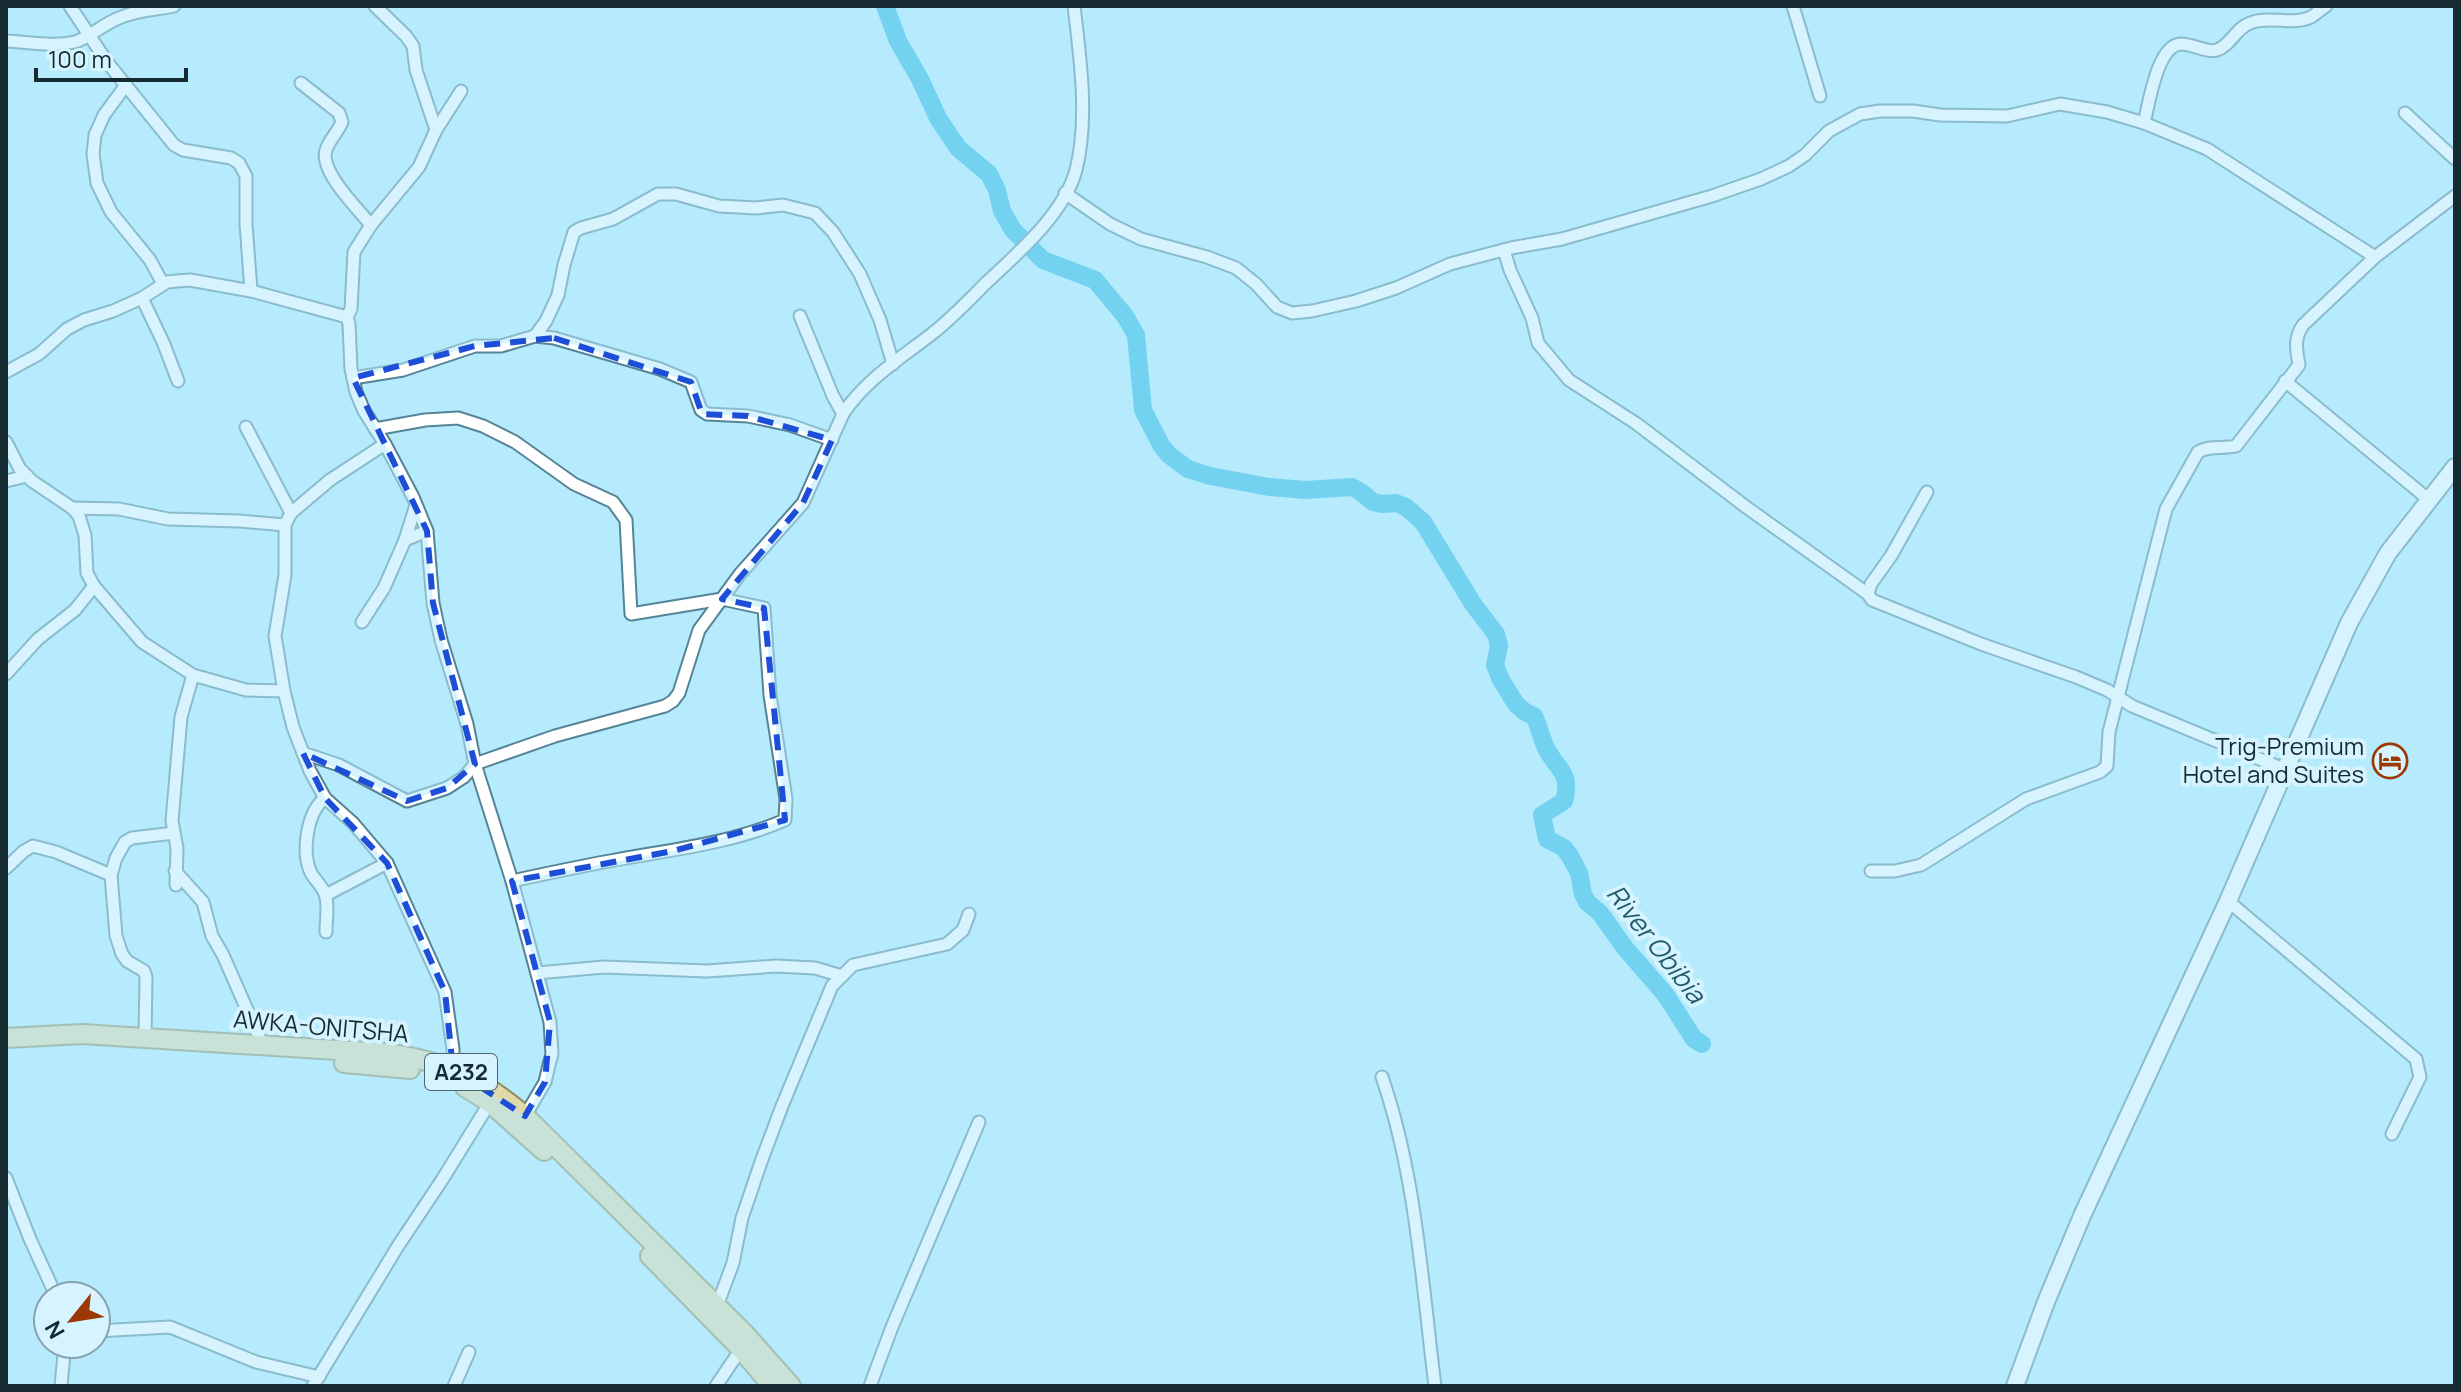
<svg xmlns="http://www.w3.org/2000/svg" width="2461" height="1392" font-family="Manrope,sans-serif">
<style>
.lines{fill:none;stroke-linecap:round;stroke-linejoin:round}
.river{stroke:#1fb7de;stroke-width:18}
.street-casing{stroke:#548596;stroke-width:15}
.secondary-casing{stroke:#548596;stroke-width:20}
.primary-casing{stroke:#8b8c5a;stroke-width:22}
.street{stroke:#fff;stroke-width:11}
.secondary{stroke:#fff;stroke-width:16}
.primary{stroke:#e0d9a9;stroke-width:18}
.marked{fill:none;stroke:#1d4ed8;stroke-width:6;stroke-dasharray:16 10;stroke-linejoin:round}
.labels{text-anchor:middle;stroke-width:8;stroke-linejoin:round;paint-order:stroke}
.shield{fill:#d5f4ff;stroke:#4f676f;stroke-width:2}
.shield-label{font-size:22px;font-weight:bold;fill:#152a31}
.poi-label{font-size:24px;fill:#152a31;stroke:#d5f4ff;text-anchor:end}
.street-label{font-size:24px;fill:#152a31;stroke:#d5f4ff}
.water-label{font-size:26px;font-style:italic;fill:#245b6c;stroke:#d5f4ff}
</style>
<rect width="100%" height="100%" fill="#b6eafd"/>
<g class="lines">
<path class="river" d="M 885,6 L 898,41 L 920,79 L 938,118 L 958,148 L 989,174 L 997,190 L 1002,211 L 1013,230 L 1043,260 L 1095,280 L 1125,316 L 1136,335 L 1143,410 L 1161,445 L 1169,455 L 1188,469 L 1210,476 L 1269,487 L 1305,490 L 1352,487 L 1361,492 L 1373,502 L 1382,504 L 1396,503 L 1406,507 L 1423,522 L 1473,604 L 1496,634 L 1499,646 L 1495,665 L 1501,680 L 1516,704 L 1525,712 L 1534,716 C 1539,726 1541,737 1546,748 C 1557,770 1572,772 1564,801 L 1542,815 L 1547,839 L 1564,848 L 1570,856 L 1579,873 L 1583,894 L 1587,902 L 1600,913 L 1625,948 L 1665,994 L 1694,1039 L 1702,1044"/>
<g class="street-casing">
<g id="street">
<path d="M 70,6 L 107,62 L 174,145 L 183,150 L 231,158 L 239,163 L 246,176 L 246,224 L 251,291"/>
<path d="M 375,6 L 406,36 L 413,46 L 416,70 L 436,130"/>
<path d="M 1793,6 L 1820,96"/>
<path d="M 6,41 C 29,42 53,47 75,42 C 87,39 105,23 119,18 C 137,10 155,10 174,6"/>
<path d="M 301,83 L 339,113 L 342,122 C 338,132 329,140 326,150 C 319,171 358,209 371,225"/>
<path d="M 126,85 L 104,115 L 95,135 L 93,154 L 97,183 L 111,212 L 150,260 L 163,284"/>
<path d="M 461,91 L 436,130 L 419,167 L 371,225 L 354,252 L 351,309 L 347,317 L 349,324 L 351,369 L 356,392 L 364,411 L 385,444 L 413,497 L 427,531 L 433,603 L 441,640 L 467,724 L 475,764 L 512,881 L 550,1022 L 552,1054 L 549,1065 L 545,1082 L 525,1116"/>
<path d="M 2405,113 L 2455,159"/>
<path d="M 2144,123 C 2149,104 2157,45 2181,44 C 2193,44 2207,53 2217,50 C 2231,45 2236,28 2250,23 C 2269,15 2292,26 2311,17 C 2316,14 2321,9 2326,6"/>
<path d="M 1065,193 L 1110,224 L 1141,239 L 1207,257 L 1236,268 L 1256,284 L 1277,307 L 1292,313 L 1312,311 L 1356,301 L 1396,288 L 1450,264 L 1511,248 L 1562,239 L 1712,196 L 1761,179 L 1789,166 L 1805,155 L 1829,131 L 1860,114 L 1880,111 L 1913,111 L 1940,115 L 2007,116 L 2060,104 L 2107,112 L 2144,123 L 2207,149 L 2375,257"/>
<path d="M 1504,250 L 1510,270 L 1532,318 L 1538,343 L 1569,380 L 1637,424 L 1746,507 L 1868,594"/>
<path d="M 142,298 L 163,342 L 178,381"/>
<path d="M 800,316 L 833,396 L 843,414"/>
<path d="M 535,336 L 546,321 L 558,295 L 564,265 L 574,232 L 581,228 L 613,219 L 658,194 L 676,194 L 719,206 L 756,208 L 783,205 L 815,213 L 833,232 L 860,274 L 880,320 L 893,364"/>
<path d="M 6,372 L 39,354 L 67,329 L 84,320 L 113,311 L 142,298 L 167,282 L 177,281 L 190,280 L 251,291 L 347,317"/>
<path d="M 353,378 L 403,370 L 475,346 L 501,346 L 535,336 L 554,338 L 660,369 L 691,382 L 701,410 L 707,414 L 748,416 L 790,425 L 832,440"/>
<path d="M 2285,381 L 2428,499"/>
<path d="M 246,427 L 291,513"/>
<path d="M 375,429 L 425,420 L 458,418 L 483,426 L 515,442 L 574,484 L 613,502 L 626,520 L 631,614 L 722,599 L 764,608 L 770,695 L 786,799 L 785,820 C 730,844 668,850 610,861 C 577,867 544,874 512,881"/>
<path d="M 6,442 L 20,469 L 32,481 L 72,508 L 79,516 L 85,535 L 87,573 L 94,586 L 142,642 L 193,675 L 246,690 L 284,691"/>
<path d="M 385,444 L 330,480 L 291,513 L 285,525 L 285,575 L 275,636 L 284,691 L 293,727 L 310,771 L 325,798 L 353,823 L 387,863 L 445,992 L 453,1049 L 453,1069"/>
<path d="M 6,481 L 27,476"/>
<path d="M 1927,492 L 1891,556 L 1871,584 L 1868,594 L 1872,600 L 1981,644 L 2076,677 L 2107,690 L 2132,706 L 2286,770"/>
<path d="M 72,508 L 119,509 L 168,519 L 239,521 L 285,525"/>
<path d="M 405,540 L 416,505"/>
<path d="M 362,622 L 384,588 L 405,540 L 427,531"/>
<path d="M 6,674 L 38,639 L 75,610 L 94,586"/>
<path d="M 303,753 L 339,765 L 407,801 L 447,788 L 464,777 L 475,764 L 555,736 L 665,706 L 673,701 L 679,693 L 699,630 L 740,574 L 803,503 L 843,414 C 865,380 901,358 933,333 C 952,318 969,300 986,283 C 1018,253 1064,214 1076,170 C 1089,119 1080,57 1074,6"/>
<path d="M 325,798 C 307,812 301,852 311,873 C 315,880 322,886 325,894 C 329,904 326,921 326,932"/>
<path d="M 6,868 L 24,851 L 33,846 L 56,852 L 111,875"/>
<path d="M 175,871 L 203,902 L 212,936 L 223,955 L 263,1046"/>
<path d="M 1871,871 L 1895,871 L 1921,865 L 2026,799 L 2100,772 L 2107,766 L 2109,732 L 2166,509 L 2198,452 C 2209,445 2223,449 2236,446 L 2299,365 C 2296,349 2294,338 2303,325 L 2375,257 L 2455,196"/>
<path d="M 176,885 L 177,848 L 172,821 L 181,717 L 193,675"/>
<path d="M 326,895 L 387,863"/>
<path d="M 2228,901 L 2416,1059 L 2420,1077 L 2392,1134"/>
<path d="M 537,973 L 604,967 L 707,971 L 776,966 L 815,968 L 842,976"/>
<path d="M 145,1037 L 146,977 L 144,971 L 127,961 L 122,954 L 116,936 L 111,875 L 116,858 L 125,842 L 132,838 L 174,833"/>
<path d="M 1382,1077 C 1416,1175 1422,1283 1435,1386"/>
<path d="M 6,1178 L 30,1239 L 56,1296"/>
<path d="M 717,1306 L 733,1263 L 742,1218 L 761,1162 L 782,1106 L 832,986 L 853,965 L 947,944 L 963,930 L 969,914"/>
<path d="M 96,1331 L 170,1327 L 256,1362 L 319,1377"/>
<path d="M 61,1386 L 65,1344"/>
<path d="M 313,1386 L 398,1246 L 442,1180 L 492,1099"/>
<path d="M 454,1386 L 469,1352"/>
<path d="M 716,1386 L 741,1349"/>
<path d="M 870,1386 L 892,1327 L 979,1122"/>
</g>
</g>
<g class="secondary-casing">
<path id="secondary" d="M 2015,1386 L 2046,1302 L 2082,1216 L 2228,901 L 2349,623 L 2388,553 L 2455,467"/>
</g>
<g class="primary-casing">
<g id="primary">
<path d="M 6,1038 L 82,1034 L 384,1053 C 445,1061 478,1076 525,1116 L 745,1334 L 791,1386"/>
<path d="M 344,1063 L 410,1069"/>
<path d="M 465,1087 L 489,1102 L 544,1151"/>
<path d="M 650,1256 L 741,1349 L 772,1386"/>
</g>
</g>
<use href="#street" class="street"/>
<use href="#secondary" class="secondary"/>
<use href="#primary" class="primary"/>
</g>
<path d="M0 0H2461V1392H0ZM 554,338 L 691,382 L 702,414 L 748,416 L 832,440 L 803,503 L 722,599 L 764,608 L 785,820 L 673,851 L 512,881 L 550,1022 L 545,1082 L 525,1116 L 453,1069 L 445,992 L 387,863 L 325,798 L 303,753 L 407,801 L 447,788 L 475,764 L 433,603 L 427,531 L 353,378 L 475,346 Z" fill="#b6eafd" fill-opacity=".55" fill-rule="evenodd"/>
<path class="marked" d="M 554,338 L 691,382 L 702,414 L 748,416 L 832,440 L 803,503 L 722,599 L 764,608 L 785,820 L 673,851 L 512,881 L 550,1022 L 545,1082 L 525,1116 L 453,1069 L 445,992 L 387,863 L 325,798 L 303,753 L 407,801 L 447,788 L 475,764 L 433,603 L 427,531 L 353,378 L 475,346 Z"/>
<defs>
<g id="hotel-ring" transform="scale(1.8)"><circle r="9.5" fill="#d5f4ff" stroke="#9c3804" stroke-width="1.5"/><path d="M-6-4.5h1.5V1H6V5H4.5V3h-9V5H-6ZM-4 0a1.8 1.8 0 1 1 3.6 0ZM.5 0V-2.5h3Q6-2.5 6 0Z" fill="#9c3804"/></g>
</defs>
<g fill-rule="evenodd">
<use href="#hotel-ring" x="2390" y="761"/>
</g>
<g class="labels">
<rect class="shield" x="425" y="1054" width="72" height="36" rx="6"/>
<g class="shield-label">
<text x="461" y="1080">A232</text>
</g>
<g class="poi-label">
<text x="2364" y="755">Trig-Premium<tspan x="2364" dy="28">Hotel and Suites</tspan></text>
</g>
<g class="street-label">
<text transform="translate(321 1027) rotate(5)" y="8">AWKA-ONITSHA</text>
</g>
<g class="water-label">
<text transform="translate(1656 944) rotate(52)" y="9">River Obibia</text>
</g>
</g>
<rect width="2461" height="1392" fill="none" stroke="#152a31" stroke-width="16"/>
<g transform="translate(72 1320) rotate(240)"><circle r="38" fill="#d5f4ff" stroke="#88a3ad" stroke-width="2"/>
<path d="M0-6L14 30L0 20L-14 30Z" fill="#9c3804"/>
<text y="-12" font-size="22" font-weight="bold" text-anchor="middle" fill="#152a31">N</text>
</g>
<path d="M36 68v12h150v-12" fill="none" stroke="#152a31" stroke-width="4"/>
<text x="48" y="68" font-size="24" fill="#152a31" stroke="#d5f4ff" stroke-width="6" paint-order="stroke">100 m</text>
</svg>
